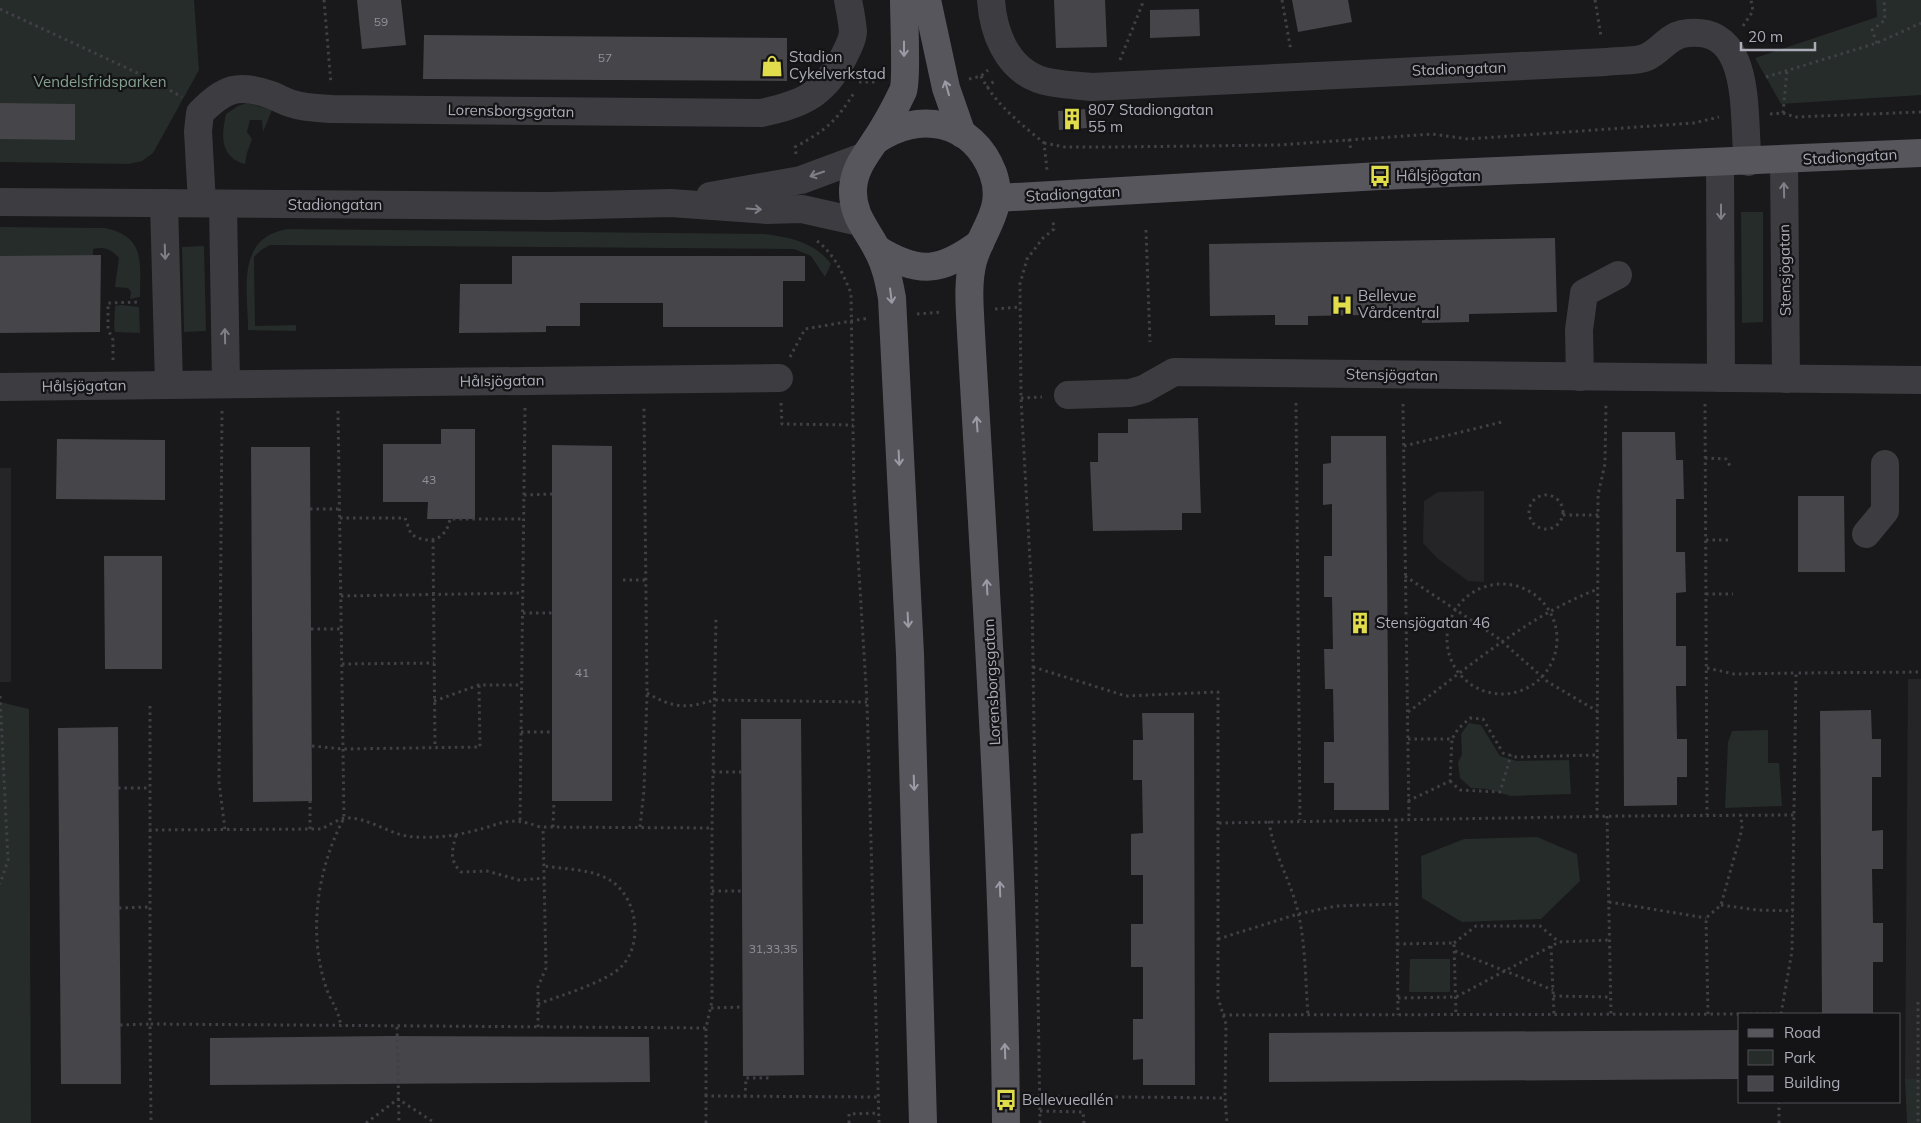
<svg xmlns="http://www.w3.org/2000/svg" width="1921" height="1123" font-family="Mulish,sans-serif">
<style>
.built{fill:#252427}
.green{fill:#252c29}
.building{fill:#46454a}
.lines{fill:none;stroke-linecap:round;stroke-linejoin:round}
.path{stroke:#404046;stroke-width:3;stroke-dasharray:2.5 4;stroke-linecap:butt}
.minor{stroke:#3d3c41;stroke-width:28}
.major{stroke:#57565d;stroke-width:28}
.oneway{stroke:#9b9ba6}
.oneway2{stroke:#807f88}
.labels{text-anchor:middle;stroke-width:4.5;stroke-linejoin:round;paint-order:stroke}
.number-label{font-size:12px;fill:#92929c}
.poi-label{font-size:15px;fill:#acacb8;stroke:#141315;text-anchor:start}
.street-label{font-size:15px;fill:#acacb8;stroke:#141315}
.park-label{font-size:15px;fill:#85a190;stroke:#141315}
</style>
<rect width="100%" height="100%" fill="#19181a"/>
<g class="built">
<rect x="0" y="468" width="11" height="214"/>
<path d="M 1484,491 L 1484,582 L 1468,581 L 1437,558 L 1423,543 L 1424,501 L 1438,492 Z"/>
<path d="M 1908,679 L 1921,679 L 1921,1079 L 1905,1079 Z"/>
</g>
<g class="green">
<path d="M 0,0 L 194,0 L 199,70 L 153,153 L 142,161 L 129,164 L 0,162 Z"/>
<path d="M 1876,0 L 1921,0 L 1921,95 L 1781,104 L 1755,58 L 1877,17 Z"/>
<path d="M 247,103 L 272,110 L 263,132 L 262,120 L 250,120 L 247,132 L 252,139 L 247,153 L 245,164 C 220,157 221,136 226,114 L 238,106 Z"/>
<path d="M 1741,212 L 1763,212 L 1763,322 L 1742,323 Z"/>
<path d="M 0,227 L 105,228 C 146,237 140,262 140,297 L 130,299 L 131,292 L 128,288 L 115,287 L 119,258 C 111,249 104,246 93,249 L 93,261 L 0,259 Z"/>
<path d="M 288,229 L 764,234 C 789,237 815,242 831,264 L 825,277 L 811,256 L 794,249 L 270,245 L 261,250 L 254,257 L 255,326 L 296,325 L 296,331 L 248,330 C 248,291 235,237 288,229 Z"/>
<path d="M 204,246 L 206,331 L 184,332 L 182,247 Z"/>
<path d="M 121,305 L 139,307 L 140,333 L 115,332 L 114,328 L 115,306 Z"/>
<path d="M 0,702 L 29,709 L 31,1123 L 0,1123 Z"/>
<path d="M 1469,723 L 1481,725 L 1500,756 L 1517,761 L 1569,760 L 1571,794 L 1511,796 L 1487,789 L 1471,788 L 1460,778 L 1458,763 L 1462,754 L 1461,734 Z"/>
<path d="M 1768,730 L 1768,763 L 1779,763 L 1782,806 L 1725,808 L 1728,742 L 1732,731 Z"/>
<path d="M 1537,837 L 1577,854 L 1580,881 L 1541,919 L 1462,922 L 1422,898 L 1421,856 L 1464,839 Z"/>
<path d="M 1410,959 L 1450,959 L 1450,992 L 1409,992 Z"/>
<path d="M 1905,1079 L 1921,1079 L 1921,1123 L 1907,1123 Z"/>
</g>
<g class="building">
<path d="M 357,0 L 401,0 L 406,45 L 362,49 Z"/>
<path d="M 1054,0 L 1105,0 L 1107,47 L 1056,48 Z"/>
<path d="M 1292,0 L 1348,0 L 1352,22 L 1298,32 Z"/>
<path d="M 1199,9 L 1200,36 L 1150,38 L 1150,10 Z"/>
<path d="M 424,35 L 787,38 L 787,81 L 423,79 Z"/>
<path d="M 0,103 L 75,104 L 75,140 L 0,139 Z"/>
<path d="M 1085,109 L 1087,128 L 1059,130 L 1058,111 Z"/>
<path d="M 1555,238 L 1557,312 L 1469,314 L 1469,322 L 1422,323 L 1422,314 L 1308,316 L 1308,325 L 1275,325 L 1275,315 L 1210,316 L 1209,244 Z"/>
<path d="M 101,255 L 100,332 L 0,333 L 0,256 Z"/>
<path d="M 512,256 L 805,256 L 805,281 L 783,281 L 783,327 L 663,327 L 663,303 L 580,303 L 580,326 L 546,326 L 546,332 L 459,333 L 460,284 L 512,284 Z"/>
<path d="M 1198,418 L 1201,513 L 1182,513 L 1182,530 L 1093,531 L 1090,462 L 1098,462 L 1098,433 L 1128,433 L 1128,419 Z"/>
<path d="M 441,429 L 475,429 L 475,519 L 427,519 L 428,502 L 383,502 L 383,444 L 441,444 Z"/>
<path d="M 1622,432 L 1675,432 L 1676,460 L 1683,460 L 1684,499 L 1676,499 L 1676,552 L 1685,552 L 1686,592 L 1676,593 L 1676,646 L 1686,646 L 1686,686 L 1676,686 L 1677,739 L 1687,739 L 1687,777 L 1677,777 L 1677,805 L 1624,806 Z"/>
<path d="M 1331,436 L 1386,436 L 1389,810 L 1334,810 L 1334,783 L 1324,783 L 1324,742 L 1334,742 L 1333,689 L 1325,689 L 1324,649 L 1333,649 L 1332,597 L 1324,597 L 1324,556 L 1332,556 L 1332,504 L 1323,505 L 1323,464 L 1331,463 Z"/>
<path d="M 57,439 L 165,440 L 165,500 L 56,499 Z"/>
<path d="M 552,445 L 612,446 L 612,801 L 552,801 Z"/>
<path d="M 251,447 L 310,447 L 312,801 L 253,802 Z"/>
<path d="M 1798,496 L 1844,496 L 1845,572 L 1798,572 Z"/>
<path d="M 104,556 L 162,556 L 162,669 L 105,669 Z"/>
<path d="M 1871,710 L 1872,739 L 1881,739 L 1881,777 L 1872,777 L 1872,831 L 1883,830 L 1883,869 L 1872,869 L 1873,923 L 1883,923 L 1883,962 L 1873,962 L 1873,1014 L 1822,1014 L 1820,711 Z"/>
<path d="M 1142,713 L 1194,713 L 1195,1085 L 1143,1085 L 1143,1059 L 1133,1060 L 1133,1019 L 1143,1019 L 1143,967 L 1131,967 L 1131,924 L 1143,924 L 1143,875 L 1131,875 L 1131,834 L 1143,833 L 1142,780 L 1133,780 L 1133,740 L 1143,740 Z"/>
<path d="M 741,719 L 801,719 L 804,1075 L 743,1076 Z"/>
<path d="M 118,727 L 121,1084 L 61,1084 L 58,728 Z"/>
<path d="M 1740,1030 L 1740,1079 L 1269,1082 L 1269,1033 Z"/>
<path d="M 388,1036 L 649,1037 L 650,1082 L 210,1085 L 210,1038 Z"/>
</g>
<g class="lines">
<g class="path">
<path d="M 324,0 L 331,84"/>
<path d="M 1282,0 L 1291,51"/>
<path d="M 1595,0 L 1601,36"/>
<path d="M 0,9 L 146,77 L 182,97"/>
<path d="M 1743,26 L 1753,11 L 1751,0"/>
<path d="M 1877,43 L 1872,30 L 1885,20 L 1884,0"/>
<path d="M 1120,60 L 1142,5 L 1142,0"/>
<path d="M 981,76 C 994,103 1021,124 1044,143 L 1047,170"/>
<path d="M 1766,77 L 1877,43 L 1921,23"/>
<path d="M 969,79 L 981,76 L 988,70"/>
<path d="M 859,82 L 878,82"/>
<path d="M 987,88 L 995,80"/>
<path d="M 1783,113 L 1787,70"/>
<path d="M 1770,114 L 1783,113 L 1795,117 L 1921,112"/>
<path d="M 1349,139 L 1351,151"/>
<path d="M 1044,143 L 1065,147 L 1111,147 L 1279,145 L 1432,134 L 1468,139 L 1694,123 L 1719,117"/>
<path d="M 796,154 L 795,147 C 825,131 837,121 855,91"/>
<path d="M 1146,230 L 1150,342"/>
<path d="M 817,241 C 835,255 842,272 851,293 L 854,491 L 867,702 L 879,1123"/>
<path d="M 995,309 L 1021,307"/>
<path d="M 917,314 L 943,312"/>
<path d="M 790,357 L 805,329 L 869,318"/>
<path d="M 113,360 L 113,340 L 108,329 L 108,303 L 141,302"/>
<path d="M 1021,398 L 1042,397"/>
<path d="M 781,403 L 782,424 L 853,425"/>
<path d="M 1296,403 L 1300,820"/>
<path d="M 1403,404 L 1409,819"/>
<path d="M 1705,404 L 1707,815"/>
<path d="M 222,411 L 219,782 L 225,830"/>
<path d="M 338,411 L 344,818 C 318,867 308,930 325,984 C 330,1002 338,1006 341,1027"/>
<path d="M 1404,446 L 1502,422"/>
<path d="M 1705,458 L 1726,459 L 1730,466"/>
<path d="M 524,495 L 552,494"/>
<circle cx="1546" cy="512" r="17"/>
<path d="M 310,509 L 340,509"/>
<path d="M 1563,515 L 1598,515"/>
<path d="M 340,518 L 405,518 L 411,534 C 428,545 446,541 450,519 L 524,519"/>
<path d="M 433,540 L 435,748"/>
<path d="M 1706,540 L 1732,540"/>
<path d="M 1405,576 L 1498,638 L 1548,682 L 1597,711"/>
<path d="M 623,580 L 646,580"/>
<circle cx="1502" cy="639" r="55"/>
<path d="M 1706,594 L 1733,594"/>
<path d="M 341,596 L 523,593"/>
<path d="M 523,613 L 552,613"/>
<path d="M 311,629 L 342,629"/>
<path d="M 342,664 L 434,663"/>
<path d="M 1033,667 L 1126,696 L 1218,692 L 1218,998 L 1226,1024 L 1225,1098"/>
<path d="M 1707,668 L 1734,674 L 1796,673"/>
<path d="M 647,693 C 673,708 686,709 714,700 L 867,702"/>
<path d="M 0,696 L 8,860 L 0,884"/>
<path d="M 434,701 L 479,685 L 522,685"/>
<path d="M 150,706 L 150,1024 L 706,1028"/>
<path d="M 1408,712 C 1469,667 1527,616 1598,589"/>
<path d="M 521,732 L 552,732"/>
<path d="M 1408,739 L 1452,739 L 1458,729 L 1470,718 L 1483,719 L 1503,753 L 1516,757 L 1597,755"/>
<path d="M 312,746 L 343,749 L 480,747 L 479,685"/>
<path d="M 713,772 L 742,772"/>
<path d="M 1450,781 L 1460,790 L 1500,792 L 1511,755"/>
<path d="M 118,788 L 149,788"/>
<path d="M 1408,801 L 1450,781 L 1452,739"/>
<path d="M 1607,816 L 1611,1014"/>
<path d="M 1597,817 L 1598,495 L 1605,464 L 1606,402"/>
<path d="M 1396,819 L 1398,1015"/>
<path d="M 520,820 L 525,407"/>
<path d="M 1269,821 C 1273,852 1286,871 1295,901 C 1306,937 1305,977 1308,1015"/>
<path d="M 1219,823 L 1622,816 L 1794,815"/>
<path d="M 553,827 L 554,801"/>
<path d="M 640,827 L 644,790 L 647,693 L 644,408"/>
<path d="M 310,829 L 310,801"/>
<path d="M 149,830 L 321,829 C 328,826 338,819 346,818 C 370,817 392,837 416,837 C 436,838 454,836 473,831 C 504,824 507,815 540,827 L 712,828"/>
<path d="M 456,835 C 452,851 449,860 461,872 L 487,871 L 519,880 L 545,878"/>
<path d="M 712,891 L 743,891"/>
<path d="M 1609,902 L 1706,918"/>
<path d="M 1721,905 L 1757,910 L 1793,911"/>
<path d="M 119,908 L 149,907"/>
<path d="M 1218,939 L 1298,914 L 1336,906 L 1397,904"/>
<path d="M 1454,943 L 1476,926 L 1540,926 L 1559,942"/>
<path d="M 1397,944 L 1454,943 L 1456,1015"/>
<path d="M 1551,946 L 1554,1014"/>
<path d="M 1455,951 L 1553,990"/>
<path d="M 1553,996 L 1611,997"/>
<path d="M 1398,998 L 1456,997 L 1559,942 L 1609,940"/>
<path d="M 1918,1002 L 1918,1123"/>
<path d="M 538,1004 C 559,996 607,982 622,966 C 644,942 637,895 608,879 C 590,869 564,869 544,866"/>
<path d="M 711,1008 L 743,1007"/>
<path d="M 1708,1014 L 1706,918 L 1721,905 L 1742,829 L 1741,815"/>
<path d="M 1781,1014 L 1792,951 L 1796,673 L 1921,672"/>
<path d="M 1223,1015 L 1781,1014"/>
<path d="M 120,1025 L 150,1024 L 151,1123"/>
<path d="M 397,1027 L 399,1123"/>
<path d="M 538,1027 L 538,987 L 546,968 L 543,827"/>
<path d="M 706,1096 L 706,1028 L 712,1001 L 712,828 L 716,617"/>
<path d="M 1031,1096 L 1225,1098 L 1227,1123"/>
<path d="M 745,1097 L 746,1078 L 769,1078 L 770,1076"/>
<path d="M 1040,1111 L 1083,1112 L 1084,1123"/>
<path d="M 366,1123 L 398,1099 L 435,1123"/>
<path d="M 706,1123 L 706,1096 L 878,1097"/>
<path d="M 849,1123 L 849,1114 L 879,1113"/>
<path d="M 1040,1123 L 1032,597 L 1021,398 L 1020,284 L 1027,259 L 1043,238 L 1054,229 L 1053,221"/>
<path d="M 1779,1123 L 1779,1102"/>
</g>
<g class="minor">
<path d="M 991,0 C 993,31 1006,67 1038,79 C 1054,85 1075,85 1092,87 L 1606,62 C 1618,60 1636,62 1647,57 C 1660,51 1668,37 1682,34 C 1755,21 1742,116 1748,162"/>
<path d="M 1784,160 L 1786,379"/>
<path d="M 1720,163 L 1721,378"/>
<path d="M 710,196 L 801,180 L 863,157"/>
<path d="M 0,202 L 548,206 L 671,203 L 767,210 L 802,209 L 860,222"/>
<path d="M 164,203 L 169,385"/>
<path d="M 202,203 L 198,131 L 200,113 C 225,88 238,83 271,95 C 279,98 285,102 293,104 C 305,108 319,108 331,109 L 761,113 C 801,104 821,97 842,60 C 846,52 853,40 853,31 C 852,21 850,10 848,0"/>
<path d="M 223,204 L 226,384"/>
<path d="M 1580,377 L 1579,330 L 1584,293 L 1618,275"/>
<path d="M 0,387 L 779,378"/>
<path d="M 1068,395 L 1130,393 L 1144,389 L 1174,372 L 1921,380"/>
<path d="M 1866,534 L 1885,511 L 1885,464"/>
</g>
<g class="major">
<path d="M 904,0 C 904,16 907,81 903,91 C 895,108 885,126 875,141 C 865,156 854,169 853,189 C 852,216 867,229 878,251 C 886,266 889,282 892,298 L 910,654 L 923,1123"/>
<path d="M 927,0 L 946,88 L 962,134"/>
<path d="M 875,141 C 918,110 973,120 993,173 C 1006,209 982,229 973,261 C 967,284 970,310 971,333 C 986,596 1004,859 1006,1123"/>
<path d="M 997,198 L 1380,176 L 1921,153"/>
<path d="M 877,249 C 919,275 941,272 980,243"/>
</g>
</g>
<defs><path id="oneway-shaft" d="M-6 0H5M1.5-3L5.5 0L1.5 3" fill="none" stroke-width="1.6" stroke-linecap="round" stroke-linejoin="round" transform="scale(1.25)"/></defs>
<g class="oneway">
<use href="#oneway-shaft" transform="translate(904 49) rotate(90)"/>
<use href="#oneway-shaft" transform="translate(947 88) rotate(-106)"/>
<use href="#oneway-shaft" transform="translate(891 296) rotate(83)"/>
<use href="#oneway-shaft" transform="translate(977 424) rotate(-94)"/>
<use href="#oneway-shaft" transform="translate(899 458) rotate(87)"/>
<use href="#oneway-shaft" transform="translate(987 587) rotate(-93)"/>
<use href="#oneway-shaft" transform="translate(908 620) rotate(87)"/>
<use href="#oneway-shaft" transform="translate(914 783) rotate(88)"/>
<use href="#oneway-shaft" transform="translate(1000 889) rotate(-92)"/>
<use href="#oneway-shaft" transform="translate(1005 1051) rotate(-92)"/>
</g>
<g class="oneway2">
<use href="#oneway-shaft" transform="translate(817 174) rotate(161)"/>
<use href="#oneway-shaft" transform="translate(1784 190) rotate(-91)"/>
<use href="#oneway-shaft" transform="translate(754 209) rotate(4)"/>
<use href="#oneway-shaft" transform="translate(1721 212) rotate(90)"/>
<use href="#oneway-shaft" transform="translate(165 252) rotate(88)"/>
<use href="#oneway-shaft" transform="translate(225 336) rotate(-91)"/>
</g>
<defs>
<g id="shop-bare" transform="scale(1.725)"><path d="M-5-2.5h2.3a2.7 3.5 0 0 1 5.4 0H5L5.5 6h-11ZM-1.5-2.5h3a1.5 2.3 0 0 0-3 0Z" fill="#e0dc4b" stroke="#141315" stroke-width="2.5" paint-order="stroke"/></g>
<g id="building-bare" transform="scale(1.725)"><path d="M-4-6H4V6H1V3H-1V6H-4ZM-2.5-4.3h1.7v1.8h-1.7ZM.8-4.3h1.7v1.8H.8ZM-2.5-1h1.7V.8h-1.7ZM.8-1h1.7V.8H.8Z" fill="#e0dc4b" stroke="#141315" stroke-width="2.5" paint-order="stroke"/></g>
<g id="bus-bare" transform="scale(1.725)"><path d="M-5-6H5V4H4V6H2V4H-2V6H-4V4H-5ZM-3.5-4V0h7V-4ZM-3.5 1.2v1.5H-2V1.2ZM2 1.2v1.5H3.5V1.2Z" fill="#e0dc4b" stroke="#141315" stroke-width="2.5" paint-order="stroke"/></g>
<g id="hospital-bare" transform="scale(1.725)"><path d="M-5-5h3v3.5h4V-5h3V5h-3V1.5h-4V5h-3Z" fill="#e0dc4b" stroke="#141315" stroke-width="2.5" paint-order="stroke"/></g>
</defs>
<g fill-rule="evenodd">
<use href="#shop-bare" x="772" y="66"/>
<use href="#building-bare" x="1072" y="119"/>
<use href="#bus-bare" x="1380" y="176"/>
<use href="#hospital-bare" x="1342" y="305"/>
<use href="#building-bare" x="1360" y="623"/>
<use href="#bus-bare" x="1006" y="1100"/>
</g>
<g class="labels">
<g class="number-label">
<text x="381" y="26">59</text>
<text x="605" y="62">57</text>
<text x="429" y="484">43</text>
<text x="582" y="677">41</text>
<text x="773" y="953">31,33,35</text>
</g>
<g class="poi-label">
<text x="789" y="62">Stadion<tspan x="789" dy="17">Cykelverkstad</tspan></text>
<text x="1088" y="115">807 Stadiongatan<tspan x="1088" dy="17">55 m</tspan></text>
<text x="1396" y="181">Hålsjögatan</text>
<text x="1358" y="301">Bellevue<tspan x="1358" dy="17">Vårdcentral</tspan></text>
<text x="1376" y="628">Stensjögatan 46</text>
<text x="1022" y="1105">Bellevueallén</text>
</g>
<g class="street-label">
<text transform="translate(1459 69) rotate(-2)" y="5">Stadiongatan</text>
<text transform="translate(511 111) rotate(1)" y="5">Lorensborgsgatan</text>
<text transform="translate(1850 157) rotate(-3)" y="5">Stadiongatan</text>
<text transform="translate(1073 194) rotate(-3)" y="5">Stadiongatan</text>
<text x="335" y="210">Stadiongatan</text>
<text transform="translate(1785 270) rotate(-91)" y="5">Stensjögatan</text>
<text transform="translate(1392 375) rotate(1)" y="5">Stensjögatan</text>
<text transform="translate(502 381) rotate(-1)" y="5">Hålsjögatan</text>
<text transform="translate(84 386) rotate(-1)" y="5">Hålsjögatan</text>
<text transform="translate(992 682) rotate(-93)" y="5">Lorensborgsgatan</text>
</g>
<g class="park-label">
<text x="100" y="87">Vendelsfridsparken</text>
</g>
</g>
<rect x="1738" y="1013" width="162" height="90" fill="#141315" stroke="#515056"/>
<rect x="1748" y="1029" width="25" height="8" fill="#57565d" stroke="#515056"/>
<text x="1784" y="1038" font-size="15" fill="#acacb8">Road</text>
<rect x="1748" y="1050" width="25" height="15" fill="#252c29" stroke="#515056"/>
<text x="1784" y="1063" font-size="15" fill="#acacb8">Park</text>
<rect x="1748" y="1076" width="25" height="15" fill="#46454a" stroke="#515056"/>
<text x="1784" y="1088" font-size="15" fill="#acacb8">Building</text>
<path d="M1741 42v8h74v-8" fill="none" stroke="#acacb8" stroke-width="2.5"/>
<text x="1748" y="42" font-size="15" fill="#acacb8" stroke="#141315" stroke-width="4" paint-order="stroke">20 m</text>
</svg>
